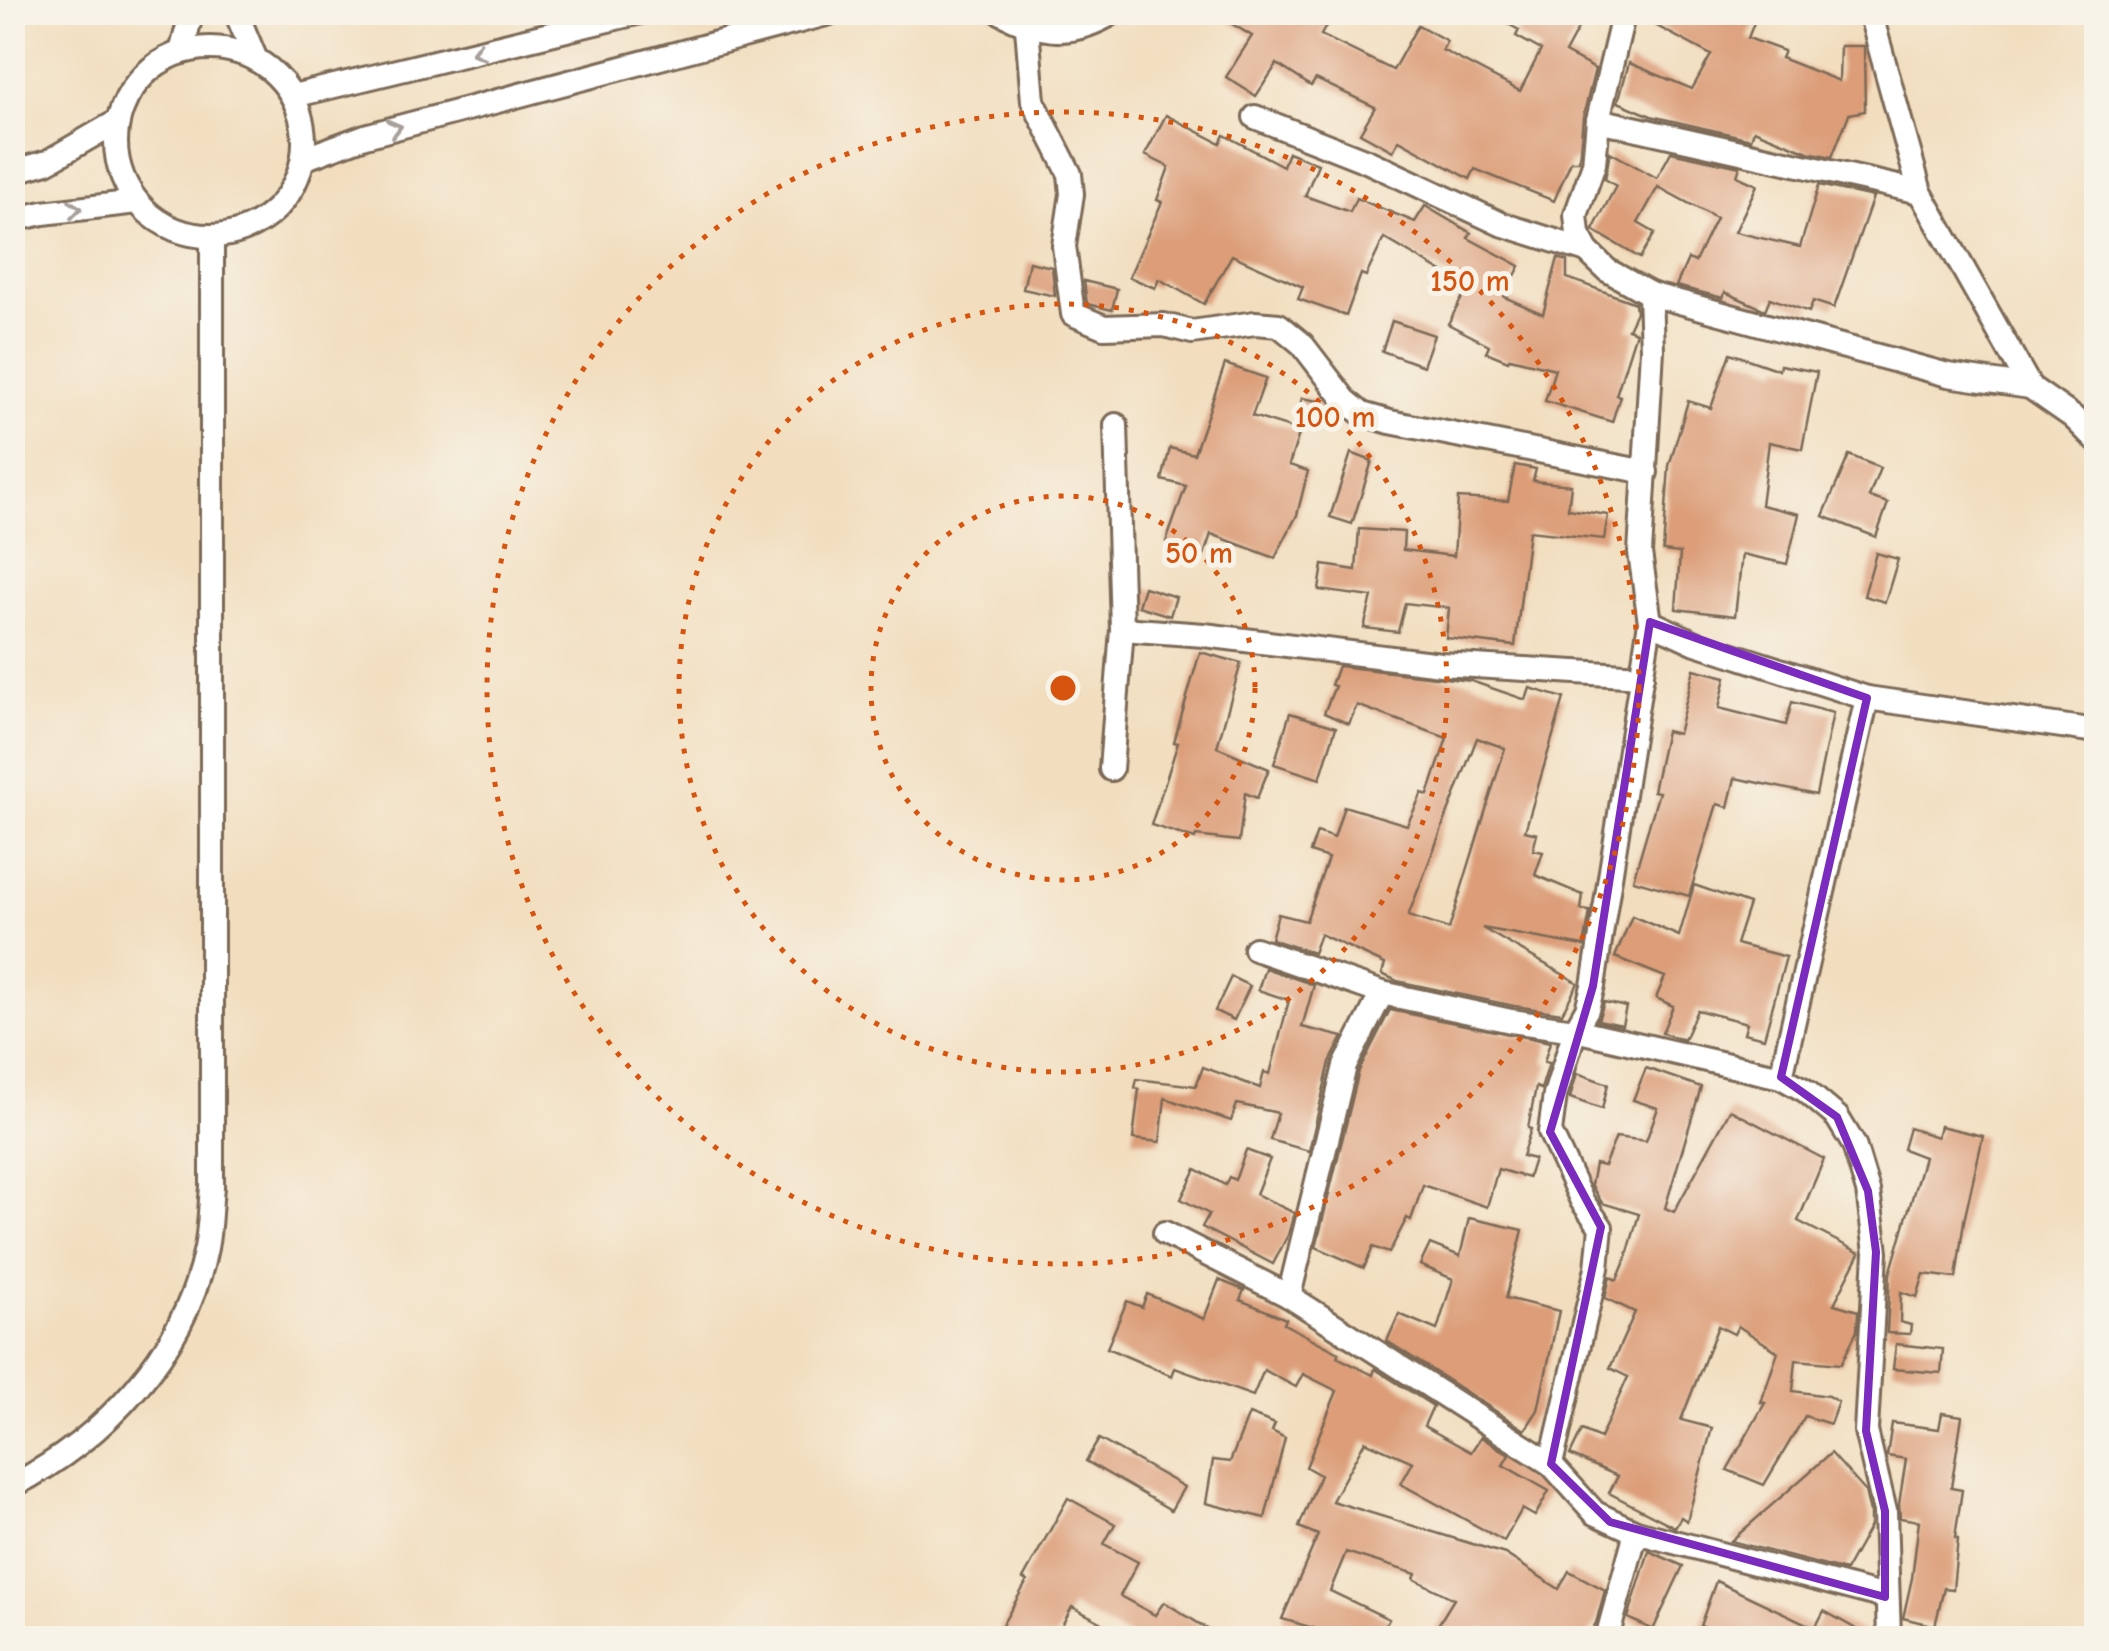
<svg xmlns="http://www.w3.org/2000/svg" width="2109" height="1651" font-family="'Comic Neue',sans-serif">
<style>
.building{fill:#dc9d78;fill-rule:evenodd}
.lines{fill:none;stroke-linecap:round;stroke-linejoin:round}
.street-casing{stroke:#7b6956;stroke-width:28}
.street{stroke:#fff;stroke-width:22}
.oneway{stroke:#a79f9a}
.marked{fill:none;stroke:#7b2cbf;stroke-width:8;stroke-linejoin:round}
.ring{fill:none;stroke:#d7540e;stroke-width:5;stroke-dasharray:5 10}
.centre{fill:#d7540e;stroke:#f7f3e8;stroke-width:5}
.ring-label{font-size:30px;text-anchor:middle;font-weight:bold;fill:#d7540e;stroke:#f7f3e8;stroke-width:10;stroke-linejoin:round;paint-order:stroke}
</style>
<rect width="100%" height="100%" fill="#f7f3e8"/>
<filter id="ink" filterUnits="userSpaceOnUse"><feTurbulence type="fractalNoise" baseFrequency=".01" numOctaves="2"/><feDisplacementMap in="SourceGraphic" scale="20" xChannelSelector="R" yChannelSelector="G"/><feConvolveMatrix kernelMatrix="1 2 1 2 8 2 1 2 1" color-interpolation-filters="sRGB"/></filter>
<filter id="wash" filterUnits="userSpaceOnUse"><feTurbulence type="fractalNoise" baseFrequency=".0048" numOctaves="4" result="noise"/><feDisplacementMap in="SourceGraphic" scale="40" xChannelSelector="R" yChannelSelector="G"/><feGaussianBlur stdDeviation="2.25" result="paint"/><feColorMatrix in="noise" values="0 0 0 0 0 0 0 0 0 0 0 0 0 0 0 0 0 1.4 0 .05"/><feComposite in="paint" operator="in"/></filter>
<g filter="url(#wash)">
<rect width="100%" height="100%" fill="#f2debf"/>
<g id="blocks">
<g class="building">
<path d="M 1212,12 L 1334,12 L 1321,35 L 1393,70 L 1418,25 L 1447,41 L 1442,50 L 1520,91 L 1541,50 L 1516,36 L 1519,30 L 1486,12 L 1587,12 L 1565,53 L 1595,69 L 1583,117 L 1579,161 L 1571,161 L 1554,201 L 1475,169 L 1470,179 L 1399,140 L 1393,151 L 1360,133 L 1375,107 L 1316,79 L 1311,86 L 1277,64 L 1256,96 L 1226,77 L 1252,36 Z"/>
<path d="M 1639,12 L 1758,12 L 1748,38 L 1784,51 L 1781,58 L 1839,81 L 1840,46 L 1864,46 L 1865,111 L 1849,114 L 1832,157 L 1808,152 L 1754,130 L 1751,139 L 1651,116 L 1618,102 L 1629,63 L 1692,89 L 1711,55 L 1638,16 Z"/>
<path d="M 1166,115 L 1220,143 L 1224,135 L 1283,166 L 1288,152 L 1318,164 L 1305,196 L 1350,212 L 1356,198 L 1415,222 L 1425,206 L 1471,233 L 1468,238 L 1520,266 L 1504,297 L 1543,314 L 1558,258 L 1567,261 L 1567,278 L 1635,303 L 1636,312 L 1628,329 L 1636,332 L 1616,395 L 1620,396 L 1612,422 L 1545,401 L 1555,369 L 1510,358 L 1508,361 L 1486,352 L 1489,345 L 1448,324 L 1468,287 L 1384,238 L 1366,276 L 1361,274 L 1346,316 L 1298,299 L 1303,287 L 1232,255 L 1204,304 L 1159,279 L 1155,288 L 1129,277 L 1162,202 L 1157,200 L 1169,167 L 1145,155 Z"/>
<path d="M 1610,152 L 1657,178 L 1671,152 L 1740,167 L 1737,176 L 1757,185 L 1735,232 L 1800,247 L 1819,185 L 1873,197 L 1834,308 L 1813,301 L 1809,312 L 1770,298 L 1765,310 L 1725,292 L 1723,298 L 1676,286 L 1688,259 L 1695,262 L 1716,218 L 1658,187 L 1638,223 L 1655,233 L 1640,258 L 1593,230 L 1616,186 L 1605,179 Z"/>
<path d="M 1029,262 L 1052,267 L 1055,296 L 1023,289 Z"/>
<path d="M 1084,281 L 1117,289 L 1112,310 L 1087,304 Z"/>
<path d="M 1392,321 L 1434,335 L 1423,366 L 1382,351 Z"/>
<path d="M 1730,353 L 1779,370 L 1780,365 L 1817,372 L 1802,449 L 1769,442 L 1761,505 L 1799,514 L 1787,564 L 1742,554 L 1735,616 L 1676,609 L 1680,553 L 1663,551 L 1669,466 L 1688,401 L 1711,408 Z"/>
<path d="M 1225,364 L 1266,378 L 1252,416 L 1300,431 L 1289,465 L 1308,471 L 1297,515 L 1275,558 L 1211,534 L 1204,555 L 1166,542 L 1186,486 L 1162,480 L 1170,448 L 1194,454 Z"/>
<path d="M 1302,398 L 1324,402 L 1317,432 L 1295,427 Z"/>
<path d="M 1351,453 L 1372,461 L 1352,524 L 1330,517 Z"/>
<path d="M 1849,455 L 1880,468 L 1869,497 L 1888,503 L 1876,537 L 1823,516 Z"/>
<path d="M 1515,465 L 1536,469 L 1533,481 L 1571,485 L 1568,509 L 1608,515 L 1604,539 L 1529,531 L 1515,646 L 1446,638 L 1449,608 L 1405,603 L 1398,632 L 1364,628 L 1372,597 L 1319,590 L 1323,565 L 1356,570 L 1359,529 L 1404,532 L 1403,550 L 1454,556 L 1458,498 L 1508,501 Z"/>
<path d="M 1876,553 L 1898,559 L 1885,602 L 1864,596 Z"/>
<path d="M 1144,587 L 1176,597 L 1170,616 L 1138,606 Z"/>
<path d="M 1200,652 L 1241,663 L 1217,747 L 1269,769 L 1257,798 L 1245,793 L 1239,841 L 1196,836 L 1195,839 L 1151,825 L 1178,743 L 1174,742 Z"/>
<path d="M 1338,666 L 1471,681 L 1526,700 L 1530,688 L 1564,698 L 1525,831 L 1537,834 L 1533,850 L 1543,852 L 1535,875 L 1583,895 L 1581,910 L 1590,911 L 1584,946 L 1482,928 L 1578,983 L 1562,1013 L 1514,1006 L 1397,981 L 1382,974 L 1385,964 L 1320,934 L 1313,953 L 1271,939 L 1278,914 L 1306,921 L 1328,858 L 1310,852 L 1317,832 L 1334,838 L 1344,806 L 1407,825 L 1422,793 L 1428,795 L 1447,738 L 1357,705 L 1349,724 L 1324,713 L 1335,686 L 1331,685 ZM 1477,738 L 1505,748 L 1449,929 L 1408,916 Z"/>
<path d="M 1694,669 L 1726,677 L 1719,708 L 1786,725 L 1792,702 L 1833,713 L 1816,795 L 1735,778 L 1728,807 L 1717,804 L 1689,896 L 1633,880 L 1659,792 L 1653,791 L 1666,731 L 1678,734 Z"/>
<path d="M 1290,713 L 1336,727 L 1320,779 L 1274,764 Z"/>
<path d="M 1694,885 L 1749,904 L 1736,944 L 1786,957 L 1764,1038 L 1744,1033 L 1747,1023 L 1697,1010 L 1684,1040 L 1662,1033 L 1673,1006 L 1656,998 L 1665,977 L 1615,957 L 1632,916 L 1679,936 Z"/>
<path d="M 1265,968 L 1314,985 L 1302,1027 L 1343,1037 L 1330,1062 L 1309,1151 L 1270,1140 L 1278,1113 L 1237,1104 L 1231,1121 L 1165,1098 L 1160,1142 L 1133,1139 L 1139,1089 L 1135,1088 L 1137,1079 L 1196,1086 L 1203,1067 L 1260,1088 L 1264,1072 L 1270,1074 L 1289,1000 L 1258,990 Z"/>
<path d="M 1231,977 L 1250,986 L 1234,1020 L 1215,1011 Z"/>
<path d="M 1604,1002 L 1626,1007 L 1622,1025 L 1598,1020 Z"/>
<path d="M 1390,1010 L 1550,1042 L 1544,1062 L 1549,1063 L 1541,1089 L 1536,1087 L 1528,1128 L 1531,1129 L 1522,1156 L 1534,1159 L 1528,1178 L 1498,1169 L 1487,1207 L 1423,1185 L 1411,1220 L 1407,1218 L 1389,1253 L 1373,1247 L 1364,1268 L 1316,1247 L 1359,1071 Z"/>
<path d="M 1646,1068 L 1701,1087 L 1665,1208 L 1674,1212 L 1730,1110 L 1824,1159 L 1798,1221 L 1860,1253 L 1834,1304 L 1858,1311 L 1857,1331 L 1841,1364 L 1796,1360 L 1793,1391 L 1828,1396 L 1838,1402 L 1830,1424 L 1805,1416 L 1764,1485 L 1727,1470 L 1765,1403 L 1761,1402 L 1778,1352 L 1738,1326 L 1734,1334 L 1718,1326 L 1681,1420 L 1712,1428 L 1687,1521 L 1681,1517 L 1675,1527 L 1609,1493 L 1618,1476 L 1570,1455 L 1582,1430 L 1600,1438 L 1628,1377 L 1610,1368 L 1635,1312 L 1605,1298 L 1610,1277 L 1617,1280 L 1626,1259 L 1639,1214 L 1602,1203 L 1591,1185 L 1595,1164 L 1604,1166 L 1616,1137 L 1646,1141 L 1658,1108 L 1633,1100 Z"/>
<path d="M 1577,1073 L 1608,1084 L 1602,1109 L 1570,1098 Z"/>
<path d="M 1940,1126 L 1983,1136 L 1964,1221 L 1956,1278 L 1924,1274 L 1917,1297 L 1901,1292 L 1900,1322 L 1911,1325 L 1910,1334 L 1887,1333 L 1890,1274 L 1924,1157 L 1903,1149 L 1909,1128 L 1937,1137 Z"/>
<path d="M 1246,1150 L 1270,1159 L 1256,1194 L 1294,1213 L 1288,1235 L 1273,1264 L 1202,1227 L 1209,1214 L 1181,1199 L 1196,1169 L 1225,1185 L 1229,1177 L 1235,1180 Z"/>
<path d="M 1469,1218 L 1523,1230 L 1506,1298 L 1559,1311 L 1538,1410 L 1525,1430 L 1387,1341 L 1399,1314 L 1437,1330 L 1453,1279 L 1420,1265 L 1430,1244 L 1460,1256 Z"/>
<path d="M 1219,1280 L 1244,1290 L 1240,1300 L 1286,1319 L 1284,1324 L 1339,1353 L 1337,1357 L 1373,1375 L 1375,1369 L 1433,1406 L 1424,1426 L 1471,1452 L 1481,1437 L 1509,1455 L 1503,1465 L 1549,1491 L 1535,1516 L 1522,1509 L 1504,1541 L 1401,1484 L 1413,1462 L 1365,1441 L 1332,1501 L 1505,1554 L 1559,1589 L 1569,1571 L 1605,1590 L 1596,1623 L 1587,1638 L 1498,1638 L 1482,1628 L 1476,1638 L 1430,1638 L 1454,1599 L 1414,1579 L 1416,1574 L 1346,1552 L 1330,1591 L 1389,1619 L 1379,1638 L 1324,1638 L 1327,1632 L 1282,1619 L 1318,1535 L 1299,1527 L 1320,1475 L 1306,1467 L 1337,1391 L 1303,1374 L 1296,1387 L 1264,1370 L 1253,1396 L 1175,1368 L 1172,1376 L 1107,1348 L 1127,1301 L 1142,1307 L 1147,1294 L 1204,1319 Z"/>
<path d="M 1896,1344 L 1943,1349 L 1941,1373 L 1893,1369 Z"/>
<path d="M 1942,1413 L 1962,1416 L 1951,1488 L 1962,1490 L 1955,1538 L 1958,1539 L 1953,1589 L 1944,1588 L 1935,1626 L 1903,1618 L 1912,1578 L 1919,1521 L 1900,1518 L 1899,1504 L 1906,1459 L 1887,1456 L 1892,1423 L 1939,1429 Z"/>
<path d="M 1249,1414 L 1275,1424 L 1272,1431 L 1285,1438 L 1265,1518 L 1206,1503 L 1213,1460 L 1230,1462 Z"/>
<path d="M 1099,1439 L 1184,1487 L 1171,1510 L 1086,1461 Z"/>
<path d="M 1831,1453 L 1865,1491 L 1870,1513 L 1870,1526 L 1845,1571 L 1731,1541 Z"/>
<path d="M 1068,1498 L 1115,1524 L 1104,1544 L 1138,1562 L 1120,1596 L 1155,1615 L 1164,1602 L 1222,1638 L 1131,1638 L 1072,1607 L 1055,1638 L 995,1638 L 1027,1581 L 1023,1579 Z"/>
<path d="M 1649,1551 L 1683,1566 L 1653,1630 L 1628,1618 Z"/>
<path d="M 1716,1581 L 1815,1628 L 1824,1611 L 1872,1638 L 1705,1638 L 1709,1629 L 1700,1626 Z"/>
</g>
</g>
</g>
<g filter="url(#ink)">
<use href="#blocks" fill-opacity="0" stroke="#7b6956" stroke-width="2.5"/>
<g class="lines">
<g class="street-casing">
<g id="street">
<path d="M 236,12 L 256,60"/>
<path d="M 1000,12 C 1042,34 1072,38 1114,12"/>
<path d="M 1624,12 L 1598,120 L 1594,164 L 1576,215 L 1578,234 L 1587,251 L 1607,270 L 1650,294 L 1948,375 L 2030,387 L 2073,417 L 2096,440"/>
<path d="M 1870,12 L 1920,192 L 2030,387"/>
<path d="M 1027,27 L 1033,101 L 1070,174 L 1072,194 L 1064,246 L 1073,314 L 1104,327 L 1164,325 L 1192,332 L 1255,323 L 1279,325 L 1302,344 L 1345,400 L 1362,414 L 1390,422 L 1646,472"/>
<circle cx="210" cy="142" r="94"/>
<path d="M 181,52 L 192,12"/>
<path d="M 293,96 L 641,12"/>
<path d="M 1255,117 L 1369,162 L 1501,224 L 1587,251"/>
<path d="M 1598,120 L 1920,192"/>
<path d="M 303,159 L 365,136 L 834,12"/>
<path d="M 12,172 L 47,162 L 118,121"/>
<path d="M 12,220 L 43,213 L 137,202"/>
<path d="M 1650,622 L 1696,643 L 1867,698 L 2096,731"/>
<path d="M 1122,629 L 1204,635 L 1441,664 L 1642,676"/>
<path d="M 1867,698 L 1781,1077 L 1806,1091 L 1837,1117 L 1854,1145 L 1868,1191 L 1876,1252 L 1866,1431 L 1885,1511 L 1889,1638"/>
<path d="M 1111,769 L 1122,629 L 1116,425"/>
<path d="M 1255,949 L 1382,993 L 1511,1021 L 1575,1030 L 1781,1077"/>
<path d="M 1165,1233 L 1289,1296 L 1551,1464 L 1595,1513 L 1636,1532 L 1885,1597"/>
<path d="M 1289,1296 L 1345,1066 L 1382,993"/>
<path d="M 1551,1464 L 1597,1268 L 1601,1227 L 1582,1201 L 1550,1132 L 1555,1095 L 1575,1030 L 1587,1009 L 1593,986 L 1650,622 L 1640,553 L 1652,350 L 1650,294"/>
<path d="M 12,1486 C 104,1439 186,1352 206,1248 C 210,1228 210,1207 212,1187 L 212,237"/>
<path d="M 1607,1638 L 1636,1532"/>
</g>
</g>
<use href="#street" class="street"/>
</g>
<defs><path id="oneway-chevron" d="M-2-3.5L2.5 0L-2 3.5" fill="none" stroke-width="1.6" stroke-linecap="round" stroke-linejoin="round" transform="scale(2.5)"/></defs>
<g class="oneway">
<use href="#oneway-chevron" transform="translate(478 52) rotate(166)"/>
<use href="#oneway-chevron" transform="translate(395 128) rotate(-15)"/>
<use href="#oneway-chevron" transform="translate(75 209) rotate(-7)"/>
</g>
</g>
<path class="marked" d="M 1650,622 L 1867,698 L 1781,1077 L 1837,1117 L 1868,1191 L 1876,1252 L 1866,1431 L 1885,1511 L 1885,1597 L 1610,1522 L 1551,1464 L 1601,1227 L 1550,1132 L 1593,986 Z"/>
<g class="ring">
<circle cx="1063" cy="688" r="192"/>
<circle cx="1063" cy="688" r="384"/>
<circle cx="1063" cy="688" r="576"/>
</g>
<circle cx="1063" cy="688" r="15" class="centre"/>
<g class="ring-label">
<text x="1470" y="291">150 m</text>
<text x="1335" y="427">100 m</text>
<text x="1199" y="563">50 m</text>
</g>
<rect width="2109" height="1651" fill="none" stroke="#f7f3e8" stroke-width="50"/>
</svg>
